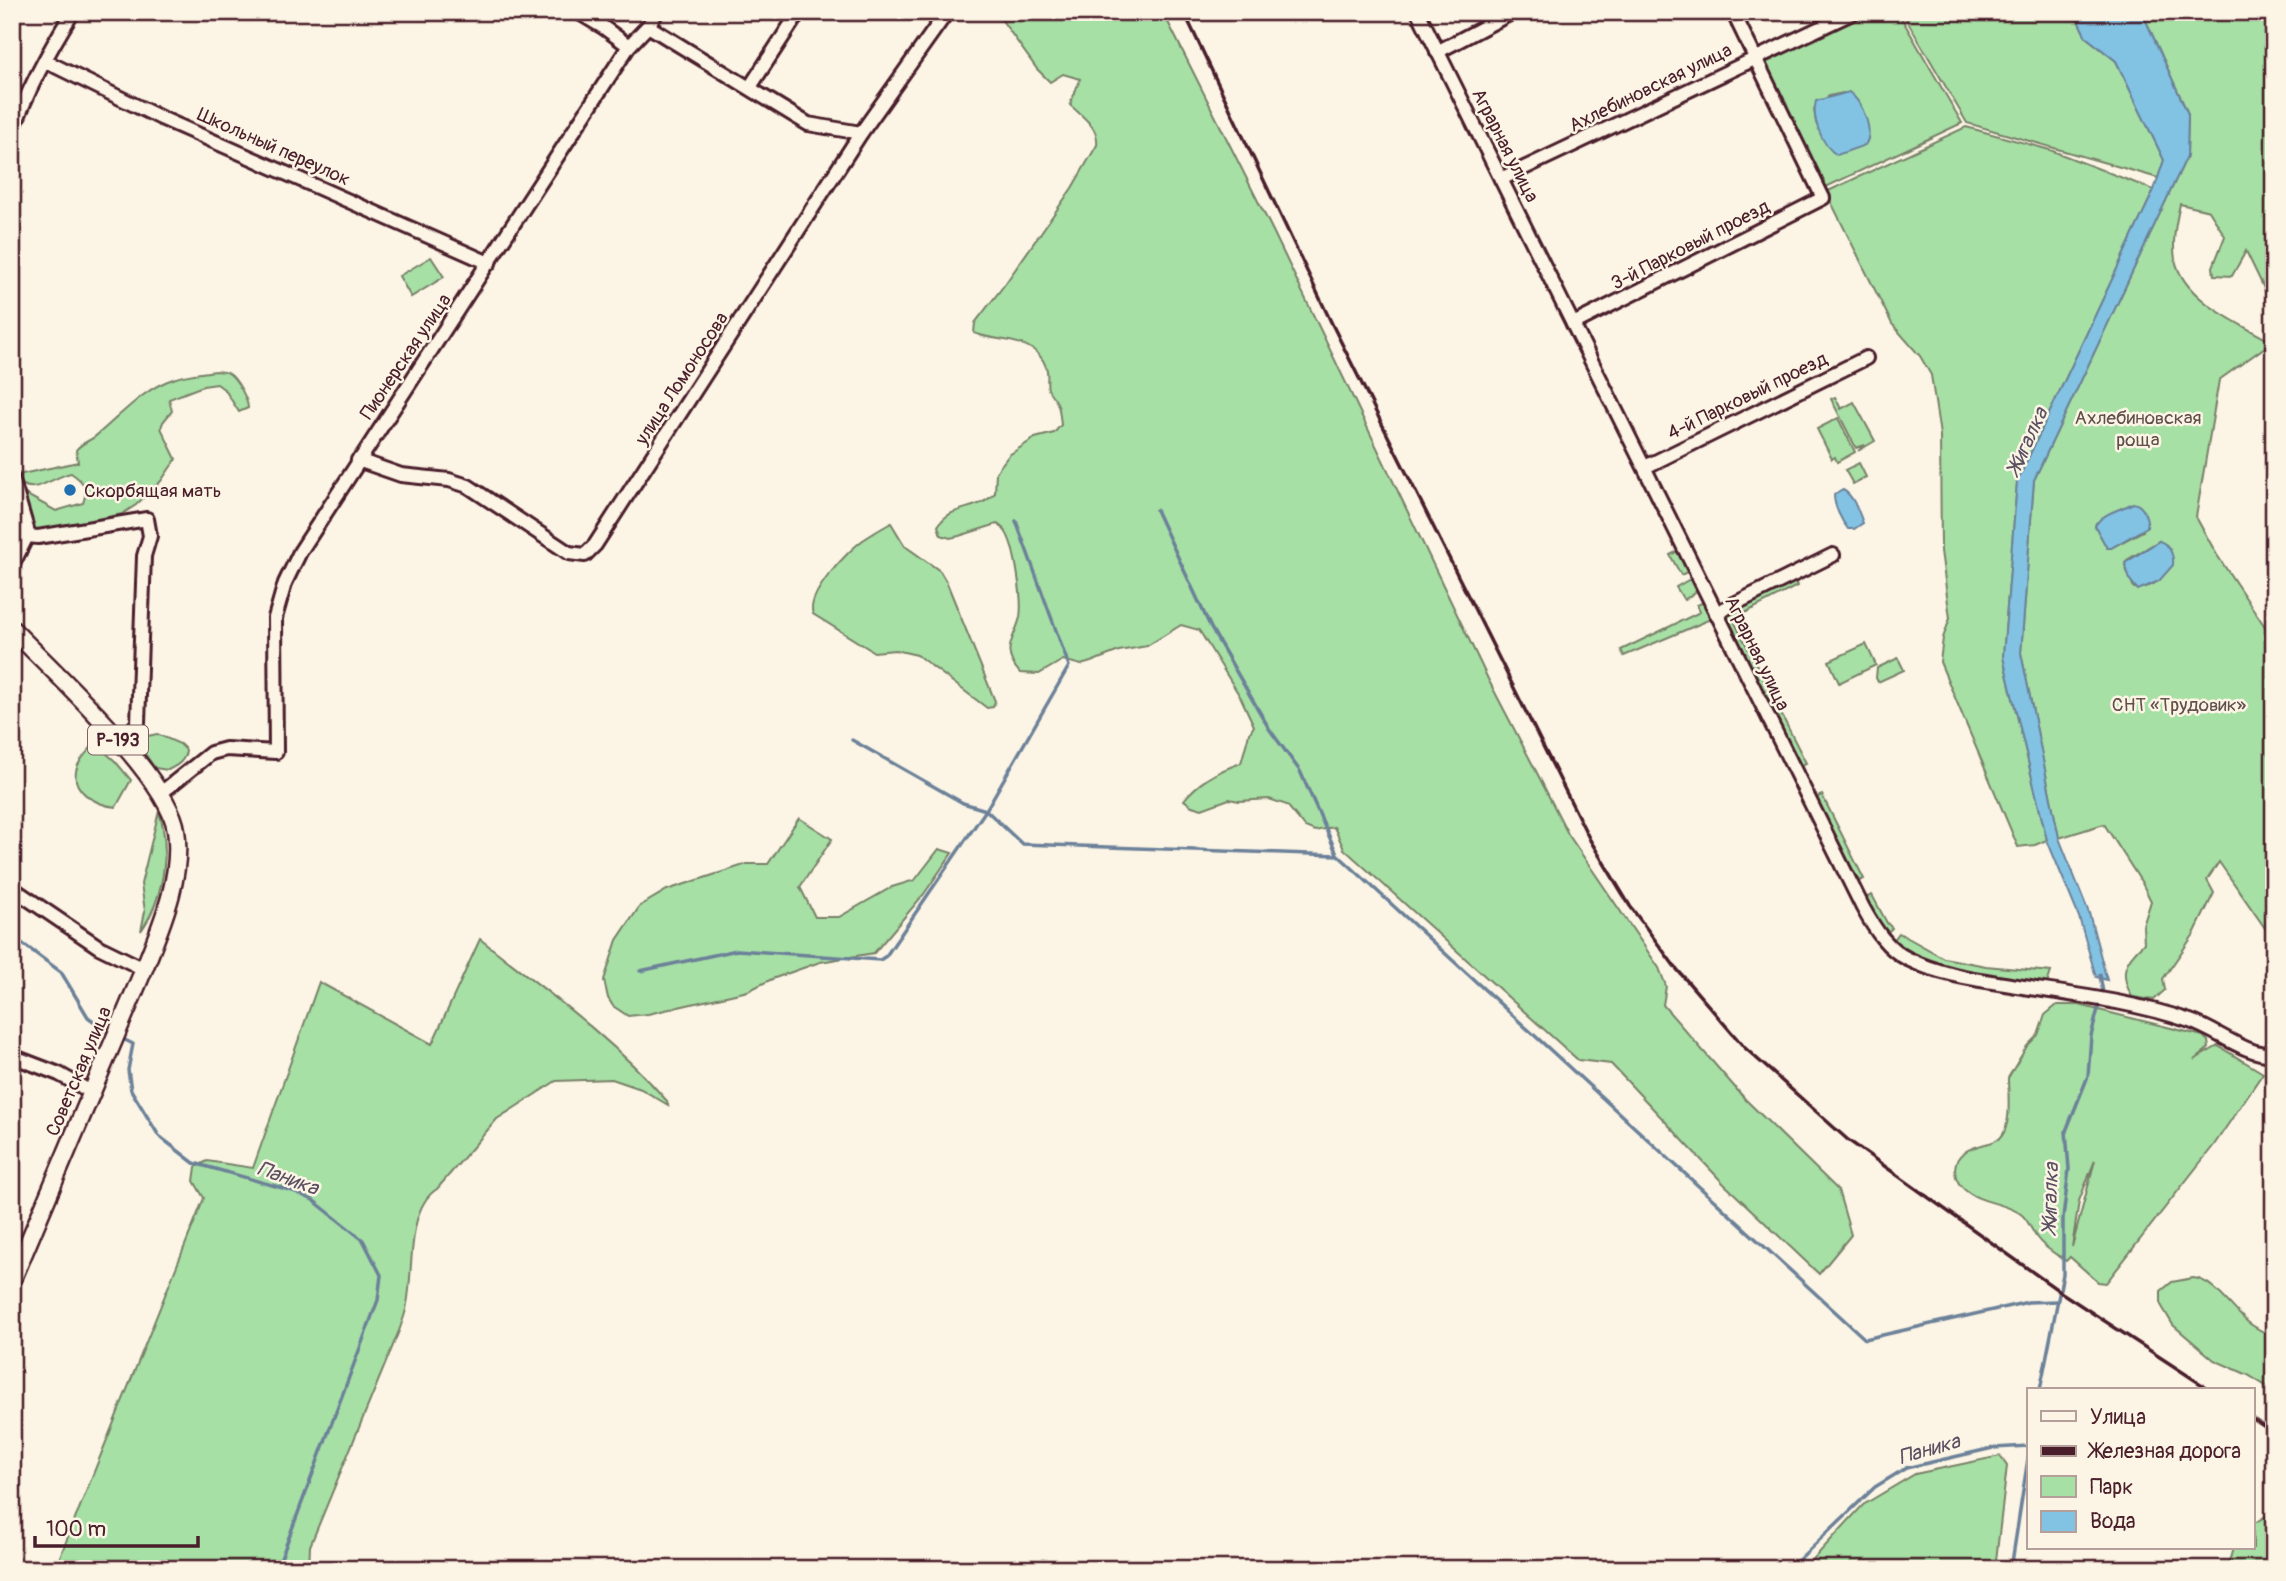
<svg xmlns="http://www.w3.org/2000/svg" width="2286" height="1581" font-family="Pangolin,sans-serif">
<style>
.green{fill:#a6e0a5;stroke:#788068;stroke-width:2;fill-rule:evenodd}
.water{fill:#82c3e3;stroke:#6c8199;stroke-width:2}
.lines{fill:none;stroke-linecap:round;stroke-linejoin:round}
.stream{stroke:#6c8199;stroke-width:3.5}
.minor-casing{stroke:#4a1f2b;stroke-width:18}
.major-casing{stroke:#4a1f2b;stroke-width:21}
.minor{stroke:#fcf5e5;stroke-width:12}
.major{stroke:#fcf5e5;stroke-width:16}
.rail{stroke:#4a1f2b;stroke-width:3.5}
.poi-dot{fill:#1f6fb2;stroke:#fcf5e5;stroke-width:2.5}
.labels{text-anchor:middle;stroke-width:5;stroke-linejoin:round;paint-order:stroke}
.shield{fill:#fcf5e5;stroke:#7f5f63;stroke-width:2}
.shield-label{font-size:18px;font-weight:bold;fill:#4a1f2b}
.street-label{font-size:19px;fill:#4a1f2b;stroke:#fcf5e5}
.park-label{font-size:19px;fill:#614f4a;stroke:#fcf5e5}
.poi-label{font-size:19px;fill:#4a1f2b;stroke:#fcf5e5;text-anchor:start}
.water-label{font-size:21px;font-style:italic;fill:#5b5062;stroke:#fcf5e5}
</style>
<rect width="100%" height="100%" fill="#fcf5e5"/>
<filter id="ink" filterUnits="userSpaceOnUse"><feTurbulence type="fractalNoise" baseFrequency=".0143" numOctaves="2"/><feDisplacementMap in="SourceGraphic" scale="14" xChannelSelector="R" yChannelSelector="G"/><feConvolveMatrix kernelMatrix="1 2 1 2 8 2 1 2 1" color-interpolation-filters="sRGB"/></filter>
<g filter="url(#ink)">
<g class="green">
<path d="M 996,12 L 1163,12 L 1273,231 L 1488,679 L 1535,769 L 1568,834 L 1659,968 L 1666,986 L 1663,1005 L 1746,1100 L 1838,1190 L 1851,1235 L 1819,1274 L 1724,1184 L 1611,1064 L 1578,1060 L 1344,849 L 1334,827 L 1315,831 L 1305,827 L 1287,805 L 1269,799 L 1239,801 L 1229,799 L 1202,809 L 1192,806 L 1184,800 C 1198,782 1220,770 1241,763 L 1249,734 L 1254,726 L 1241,698 L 1199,630 L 1181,625 L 1147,646 L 1119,651 L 1091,662 L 1081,665 L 1063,660 L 1039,674 L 1020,673 C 999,650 1015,639 1020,617 C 1023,600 1015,544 1005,531 C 1004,529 999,525 997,524 L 959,536 L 950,538 L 941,535 L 938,526 C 952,503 977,513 995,493 L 996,472 L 1009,455 L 1035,438 L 1054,433 L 1061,425 C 1060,418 1060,409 1057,403 C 1055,398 1050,394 1048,389 C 1046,383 1049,374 1046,367 C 1036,336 997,343 974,333 L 975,323 L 1005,284 L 1072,188 L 1097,145 C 1099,127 1082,116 1070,105 L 1080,79 L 1063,74 L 1050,82 L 1037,69 Z"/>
<path d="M 1849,12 L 1898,12 L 1962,123 L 1824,188 L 1761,54 ZM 1843,93 C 1867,99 1863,118 1869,138 L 1827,145 L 1816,123 L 1814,109 L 1829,96 Z"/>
<path d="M 1902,12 L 2074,12 L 2086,37 L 2116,61 L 2164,160 L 2158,178 L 1967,123 Z"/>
<path d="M 2142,12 L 2274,12 L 2274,309 L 2246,251 L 2232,276 L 2214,275 L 2213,267 L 2225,236 L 2209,211 L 2180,204 C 2176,222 2172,241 2175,259 C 2183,300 2239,323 2272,342 L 2219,380 L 2196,517 L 2217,555 L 2274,640 L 2274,941 L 2219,862 L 2207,880 L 2214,893 L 2194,934 L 2163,979 L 2165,990 L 2154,1000 L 2132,997 C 2119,973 2124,961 2144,943 L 2143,926 L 2151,901 L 2142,883 L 2104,824 L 2059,838 L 2021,653 L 2034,480 L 2187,156 L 2188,114 ZM 2126,507 L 2143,531 L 2111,548 L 2107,548 L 2095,526 L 2096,523 ZM 2159,541 L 2162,577 C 2156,584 2144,590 2134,588 L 2125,566 L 2127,560 Z"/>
<path d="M 1966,127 L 2050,150 L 2154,190 L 2017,482 L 2003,657 L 2047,840 L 2035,845 L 2018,847 L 1940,662 L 1943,638 L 1950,618 L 1941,551 L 1940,435 L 1931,375 L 1920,356 L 1892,324 L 1826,192 Z"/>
<path d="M 431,257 L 444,277 L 411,297 L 399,276 Z"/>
<path d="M 216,371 C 217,371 227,372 228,373 C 237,378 248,400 248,408 L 239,412 L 225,390 L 217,384 L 203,386 L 169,399 L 172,411 L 163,422 L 161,428 L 176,459 L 161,481 L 136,505 L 122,514 L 36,532 L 33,530 L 30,511 L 23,499 L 25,494 L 56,511 L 83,503 C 89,488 83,481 71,473 C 54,476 28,500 18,478 L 22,474 L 78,462 L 76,450 C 82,442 91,441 98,434 C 121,415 143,389 173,379 C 186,374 202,373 216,371 Z"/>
<path d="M 1835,397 L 1841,409 L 1854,402 L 1875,441 L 1858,451 L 1865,445 L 1856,448 L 1831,399 Z"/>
<path d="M 1838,418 L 1855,452 L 1837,462 L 1835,457 L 1832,459 L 1817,429 Z"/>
<path d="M 1859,463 L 1866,477 L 1853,484 L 1845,470 Z"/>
<path d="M 12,506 C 20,524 20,535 12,553 Z"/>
<path d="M 891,523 L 905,546 L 940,571 L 947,583 L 995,701 L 993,707 L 987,708 L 917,655 L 895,650 L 874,652 L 813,614 C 805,595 848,551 863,540 C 872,534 882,528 891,523 Z"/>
<path d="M 1678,551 L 1689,571 L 1681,575 L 1670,555 Z"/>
<path d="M 1692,578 L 1698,590 L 1684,600 L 1676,587 Z"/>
<path d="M 1794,579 L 1797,586 L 1733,619 L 1806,763 L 1799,766 L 1728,621 L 1728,616 L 1734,610 Z"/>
<path d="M 1704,602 L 1711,617 L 1704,622 L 1624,656 L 1621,650 L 1700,612 L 1697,605 Z"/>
<path d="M 1866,644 L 1876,665 L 1839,683 L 1829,661 Z"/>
<path d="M 1898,658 L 1904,670 L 1878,682 L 1876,678 L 1877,668 Z"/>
<path d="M 157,734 L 180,744 L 186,750 C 185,761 178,765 168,770 L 155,768 L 138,744 L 143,737 Z"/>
<path d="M 95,743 L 115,761 L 131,780 L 116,807 C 96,805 67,790 78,765 C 81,758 89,750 95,743 Z"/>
<path d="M 1822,795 L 1864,879 L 1857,882 L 1815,798 Z"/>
<path d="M 159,811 C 171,850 164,898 141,931 L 145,911 L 141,884 Z"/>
<path d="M 799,818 L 832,839 L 800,887 L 815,917 L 839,917 L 892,887 L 915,880 L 939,849 L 952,853 L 924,894 L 874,953 L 820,962 L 772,979 L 748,991 L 648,1014 L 628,1016 L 613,1006 L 608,998 L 604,980 L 617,940 L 640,906 L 667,890 L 747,864 L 768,864 Z"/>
<path d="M 1872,895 L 1887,923 L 1892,928 L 1886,934 L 1865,898 Z"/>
<path d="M 1899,933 L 1944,958 L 1986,966 L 2051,972 L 2047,984 C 1995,978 1936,974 1893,941 Z"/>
<path d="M 480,939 C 545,990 613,1039 667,1101 L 668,1105 L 641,1089 L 612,1079 L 556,1081 L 497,1119 L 437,1189 C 406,1208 414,1271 407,1304 C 406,1313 402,1322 399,1331 L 310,1546 L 309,1569 L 55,1569 L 204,1198 L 194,1181 L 196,1167 L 207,1161 L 253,1168 L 319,982 L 432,1044 Z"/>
<path d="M 2057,1005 L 2079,1005 L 2203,1036 L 2208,1041 L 2209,1048 L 2194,1060 L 2218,1046 L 2263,1073 L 2214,1145 L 2106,1283 L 2098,1282 L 2070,1257 L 2066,1261 C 2055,1253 2045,1249 2037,1238 C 2032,1231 2028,1220 2022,1215 C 2009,1203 1977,1203 1963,1188 C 1957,1183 1955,1176 1955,1169 C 1956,1143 1993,1147 2001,1137 C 2012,1124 2008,1094 2008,1078 L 2027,1046 L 2038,1035 L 2045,1015 ZM 2095,1160 L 2072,1247 L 2079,1201 Z"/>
<path d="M 2193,1278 C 2214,1279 2233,1311 2249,1323 C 2257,1329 2266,1333 2274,1338 L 2274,1391 L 2248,1375 L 2214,1360 L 2173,1325 L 2161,1305 L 2161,1291 L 2172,1282 Z"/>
<path d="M 2000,1456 L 2007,1466 L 1995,1569 L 1804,1569 L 1863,1505 L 1915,1474 Z"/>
<path d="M 2274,1515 L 2274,1569 L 2232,1569 L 2229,1562 L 2233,1548 L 2253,1548 L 2253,1524 L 2266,1516 Z"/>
</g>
<g class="water">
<path d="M 2074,12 L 2142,12 L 2188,114 L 2187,156 L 2034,480 L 2021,653 L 2059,838 L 2089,913 L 2107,980 L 2096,977 L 2079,917 L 2047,840 L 2003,657 L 2017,482 L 2154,190 L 2164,160 L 2116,61 L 2086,37 Z"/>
<path d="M 1849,92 C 1862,102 1875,131 1865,145 L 1837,155 C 1822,146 1811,118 1816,101 Z"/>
<path d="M 1843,490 C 1853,495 1859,512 1863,523 L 1854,529 L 1848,529 C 1841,520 1834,506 1834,495 Z"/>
<path d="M 2133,503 C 2143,504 2148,518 2147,527 L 2111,548 L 2107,548 L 2095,526 C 2102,513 2120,510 2133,503 Z"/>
<path d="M 2159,541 C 2169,544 2174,554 2173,565 L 2159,581 L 2138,590 L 2130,580 L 2125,563 Z"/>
</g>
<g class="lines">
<g class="stream">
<path d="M 1156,510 L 1211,628 L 1270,730 L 1300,771 L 1337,854"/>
<path d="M 852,740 L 963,803 L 986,810 L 1022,844 L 1338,855 L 1865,1339 L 2028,1302 L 2057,1301"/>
<path d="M 12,936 L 61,972 L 88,1017 L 111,1034"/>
<path d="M 640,971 L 737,950 L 880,960 L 886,956 L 986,810 L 1069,666 L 1016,521"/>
<path d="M 2100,975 L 2103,993"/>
<path d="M 121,1038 L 133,1044 L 128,1070 L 131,1090 L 159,1136 L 194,1163 L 293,1191 L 313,1200 L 363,1240 L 381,1275 L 378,1300 L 277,1569"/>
<path d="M 2040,1390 L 2063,1274 L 2063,1218 L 2069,1169 L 2066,1131 L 2088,1076 L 2091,1036 L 2098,1009"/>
<path d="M 1789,1569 L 1875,1487 L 1906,1468 L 1993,1448 L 2029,1446"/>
<path d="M 2011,1569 L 2029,1452"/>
</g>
<g class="minor-casing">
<g id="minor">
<path d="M 578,12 L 603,27 L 629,46"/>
<path d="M 1418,12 L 1863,908 C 1874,928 1887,949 1908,959 C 1942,976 1981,980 2017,986 C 2075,995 2135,1002 2190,1021 C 2219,1031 2243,1054 2274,1055"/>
<path d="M 648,26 L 808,124 L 861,133"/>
<path d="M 1437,52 L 1513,12"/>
<path d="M 45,61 L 161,118 L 489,263"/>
<path d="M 750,87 L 799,12"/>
<path d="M 12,133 C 27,91 49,50 73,12"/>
<path d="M 1501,179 L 1854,12"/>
<path d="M 1573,324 L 1823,198 L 1733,12"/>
<path d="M 358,460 L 401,475 L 449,480 L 468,486 L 569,553 L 585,555 L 595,545 L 861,133 L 947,12"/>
<path d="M 1645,467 L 1866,358"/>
<path d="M 12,478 L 27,529 L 27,536 L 12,566"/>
<path d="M 27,536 L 38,537 L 147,519 L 150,536 L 144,556 L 138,723 L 120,743"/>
<path d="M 1716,613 L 1833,555"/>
<path d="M 161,793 L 211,753 L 226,749 L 276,752 L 275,618 L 285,583 L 300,552 L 629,46 L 648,26 L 657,12"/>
<path d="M 12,888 L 99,947 L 144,969"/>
<path d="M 12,1056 L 59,1074 L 91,1092"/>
</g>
</g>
<g class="major-casing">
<path id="major" d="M 12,629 C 52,670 169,778 176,830 C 183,877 161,926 144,969 L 12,1281"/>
</g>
<use href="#minor" class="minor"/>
<use href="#major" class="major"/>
<g class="rail">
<path d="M 1184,12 L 1333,326 L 1590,840 L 1630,906 L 1675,967 L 1745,1048 L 1848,1140 L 2062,1293 L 2210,1390"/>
<path d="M 2253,1419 L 2274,1433"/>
</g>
</g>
</g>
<circle class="poi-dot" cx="70" cy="490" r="7"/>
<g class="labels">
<rect class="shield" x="88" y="725.5" width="60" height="29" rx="5"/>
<g class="shield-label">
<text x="118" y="746">Р-193</text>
</g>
<g class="street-label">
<text transform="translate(1650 87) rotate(-26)" y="7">Ахлебиновская улица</text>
<text transform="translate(1506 145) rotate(63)" y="7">Аграрная улица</text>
<text transform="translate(274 146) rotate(24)" y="7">Школьный переулок</text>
<text transform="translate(1690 244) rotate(-27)" y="7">3-й Парковый проезд</text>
<text transform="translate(405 356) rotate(-56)" y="7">Пионерская улица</text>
<text transform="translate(681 378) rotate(-57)" y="7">улица Ломоносова</text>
<text transform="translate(1747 395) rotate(-26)" y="7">4-й Парковый проезд</text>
<text transform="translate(1758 653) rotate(64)" y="7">Аграрная улица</text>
<text transform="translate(78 1071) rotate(-67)" y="7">Советская улица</text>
</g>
<g class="park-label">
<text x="2138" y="424">Ахлебиновская<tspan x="2138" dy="22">роща</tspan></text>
<text x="2179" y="711">СНТ «Трудовик»</text>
</g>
<g class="poi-label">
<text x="84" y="497">Скорбящая мать</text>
</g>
<g class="water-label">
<text transform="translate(2027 441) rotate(-65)" y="7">Жигалка</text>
<text transform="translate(288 1178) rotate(20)" y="7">Паника</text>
<text transform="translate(2050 1198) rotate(-88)" y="7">Жигалка</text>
<text transform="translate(1929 1449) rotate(-16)" y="7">Паника</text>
</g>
</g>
<rect width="2286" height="1581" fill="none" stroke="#fcf5e5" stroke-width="42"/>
<rect x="21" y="21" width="2244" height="1539" fill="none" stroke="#4a1f2b" stroke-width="2.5" filter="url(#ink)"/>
<rect x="2027" y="1388" width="228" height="161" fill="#fcf5e5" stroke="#b59f9b" stroke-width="2"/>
<rect x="2041" y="1411" width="35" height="10" fill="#fcf5e5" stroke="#b59f9b" stroke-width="2"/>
<text x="2090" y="1424" font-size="21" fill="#4a1f2b">Улица</text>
<rect x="2041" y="1446" width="35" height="10" fill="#4a1f2b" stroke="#b59f9b" stroke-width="2"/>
<text x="2090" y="1458" font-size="21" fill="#4a1f2b">Железная дорога</text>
<rect x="2041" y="1476" width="35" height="21" fill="#a6e0a5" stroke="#b59f9b" stroke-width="2"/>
<text x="2090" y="1494" font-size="21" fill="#4a1f2b">Парк</text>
<rect x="2041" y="1511" width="35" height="21" fill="#82c3e3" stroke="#b59f9b" stroke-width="2"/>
<text x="2090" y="1528" font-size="21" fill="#4a1f2b">Вода</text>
<path d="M35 1536v10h163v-10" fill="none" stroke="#4a1f2b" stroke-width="3.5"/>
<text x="46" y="1536" font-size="21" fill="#4a1f2b" stroke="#fcf5e5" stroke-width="5" paint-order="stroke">100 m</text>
</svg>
